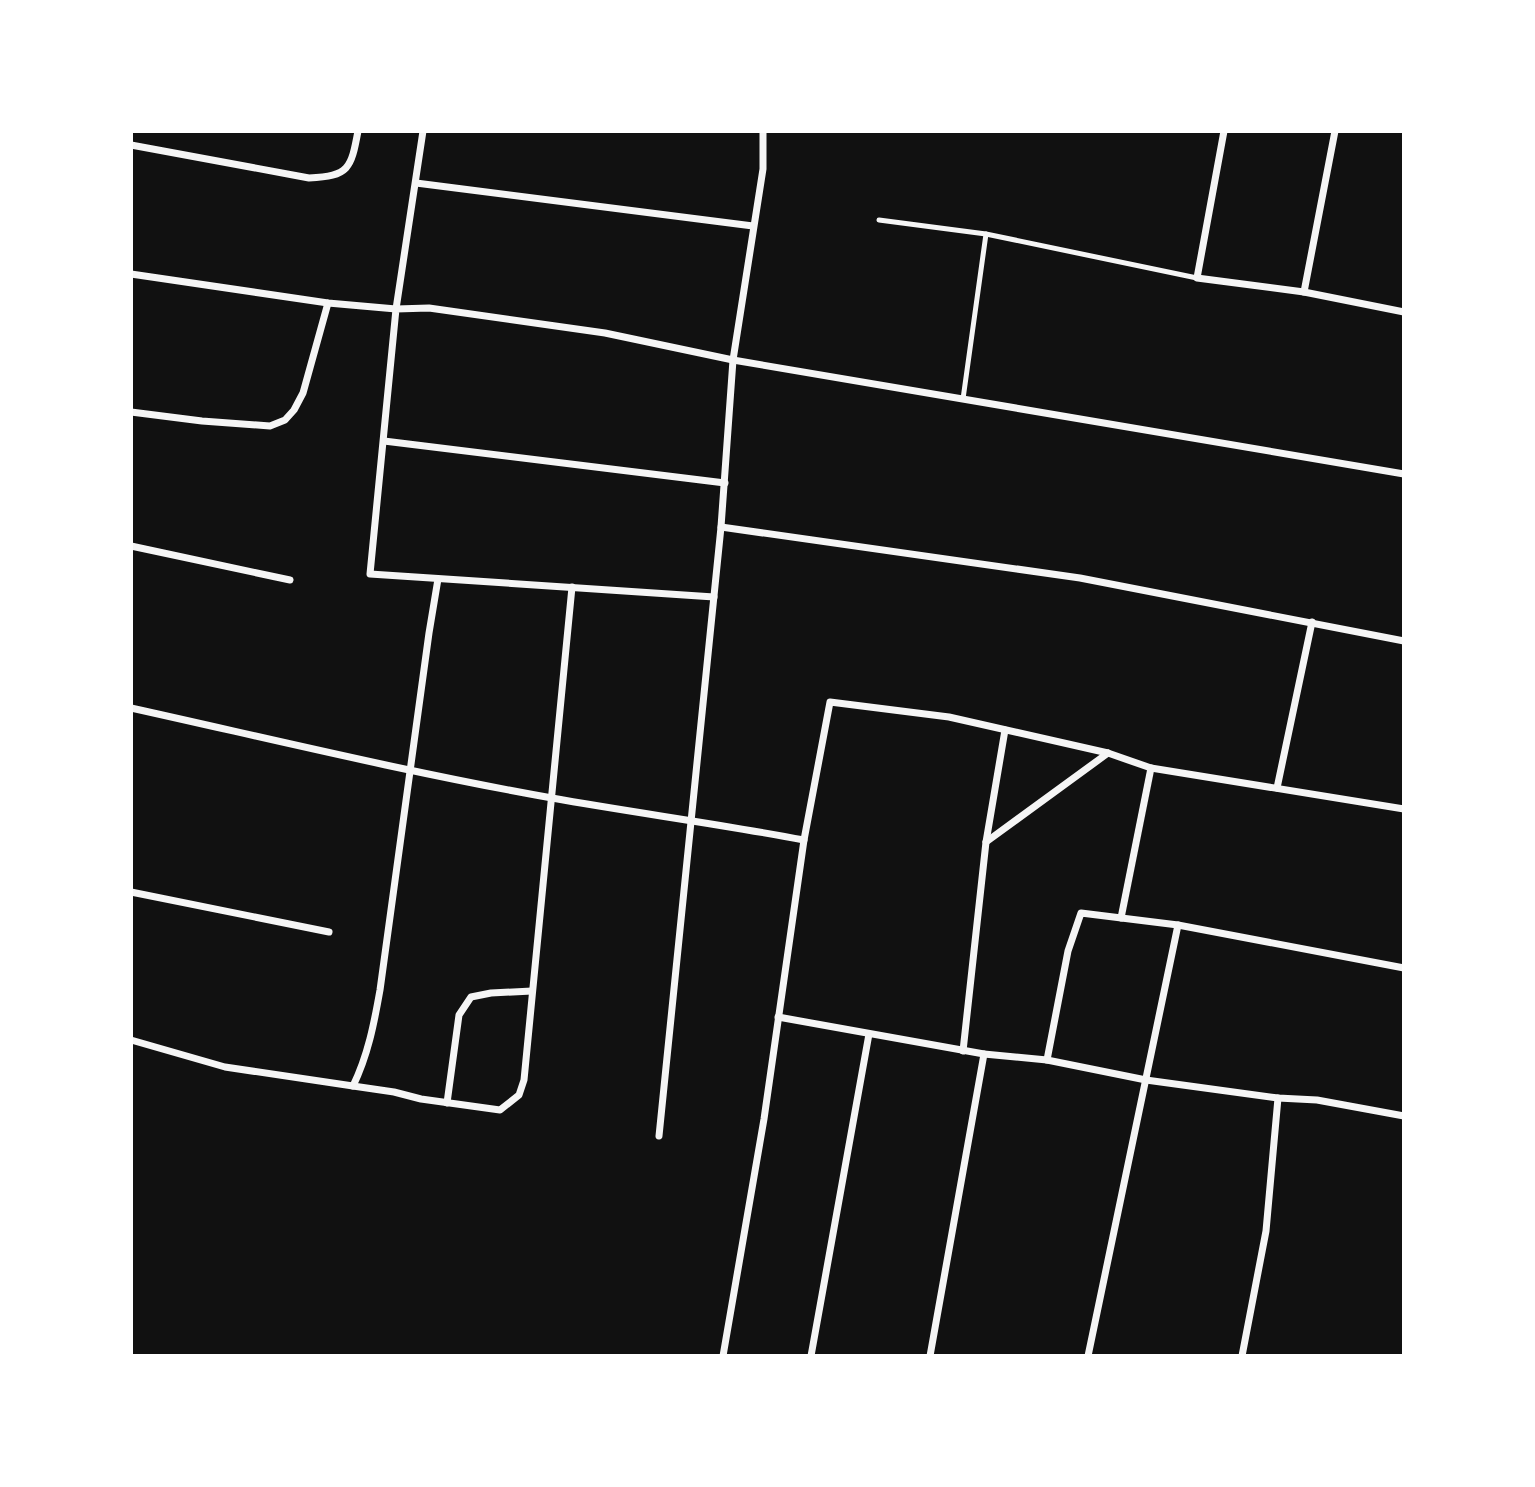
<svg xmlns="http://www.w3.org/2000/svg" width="1535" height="1487" font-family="Quicksand,sans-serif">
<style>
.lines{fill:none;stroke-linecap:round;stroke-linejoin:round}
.service{stroke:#f5f5f5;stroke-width:5}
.minor{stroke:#f5f5f5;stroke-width:7}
</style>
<rect width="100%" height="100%" fill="#111"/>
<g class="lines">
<g class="service">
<path d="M 879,220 L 986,234 L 1197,278"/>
<path d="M 963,399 L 986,234"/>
</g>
<g class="minor">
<path d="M 1224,131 L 1197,278 L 1304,292 L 1404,312"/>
<path d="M 131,145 L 309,178 C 349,176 351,169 358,131"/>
<path d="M 416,183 L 753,226"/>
<path d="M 131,274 L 328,303 L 396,309 L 423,131"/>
<path d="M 1304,292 L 1335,131"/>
<path d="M 131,412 L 202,421 L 270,426 L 285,420 L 294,410 L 303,393 L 328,303"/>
<path d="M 384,441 L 725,483"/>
<path d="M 721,527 L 1080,578 L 1404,641"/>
<path d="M 131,546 L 290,580"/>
<path d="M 438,579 L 429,633 L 380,990 C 374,1024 368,1055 353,1086 L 394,1092 L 421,1099 L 500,1110 L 519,1095 L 524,1080 L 572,587"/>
<path d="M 714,597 L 370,574 L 396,309 L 429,308 L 605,333 L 733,360 L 1404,474"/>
<path d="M 131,708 C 271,739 411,773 552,798 C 636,813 720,824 804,840"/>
<path d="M 1277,788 L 1312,622"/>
<path d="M 986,842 L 1108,753"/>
<path d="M 131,892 L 329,932"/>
<path d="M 1121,918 L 1151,768"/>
<path d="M 778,1017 L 984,1054 L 930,1356"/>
<path d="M 131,1040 L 225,1067 L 353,1086"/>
<path d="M 963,1051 L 986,842 L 1005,730"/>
<path d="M 984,1054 L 1047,1060 L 1146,1080 L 1278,1098 L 1317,1100 L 1404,1116"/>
<path d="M 1047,1060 L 1068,951 L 1081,913 L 1178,925 L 1404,968"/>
<path d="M 447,1103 L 459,1015 L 471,997 L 491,993 L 532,991"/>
<path d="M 659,1136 L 721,527 L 733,360 L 763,169 L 763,131"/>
<path d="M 723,1356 L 764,1119 L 804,840 L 830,702 L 949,717 L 1108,753 L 1151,768 L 1404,809"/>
<path d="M 811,1356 L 869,1034"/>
<path d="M 1088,1356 L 1178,925"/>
<path d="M 1242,1356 L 1266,1231 L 1278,1098"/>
</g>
</g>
<rect width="1535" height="1487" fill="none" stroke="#ffffff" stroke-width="266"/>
</svg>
